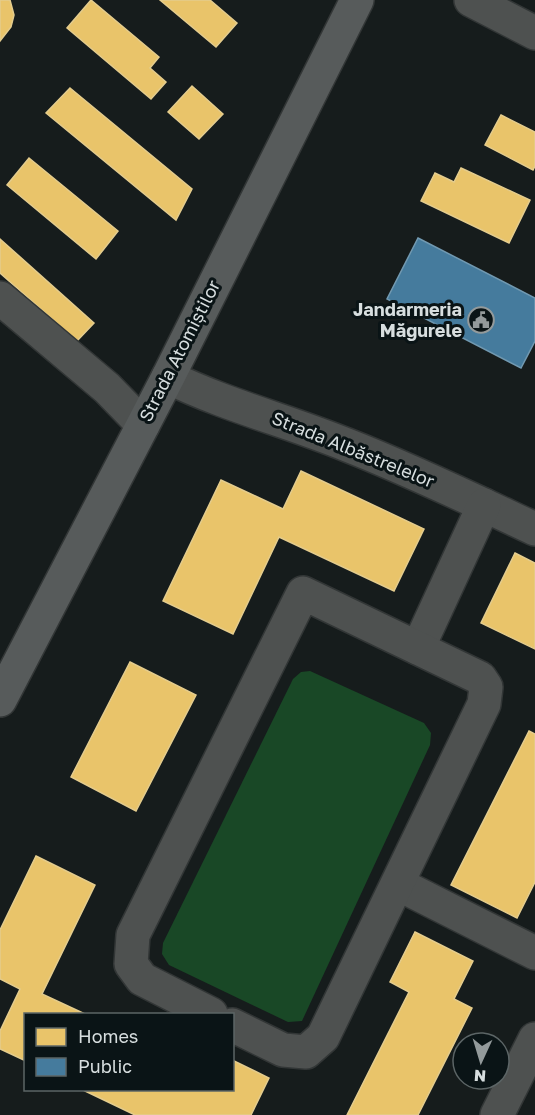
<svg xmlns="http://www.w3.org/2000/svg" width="535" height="1115" font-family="'Golos Text',sans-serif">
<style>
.green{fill:#194826}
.homes{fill:#e9c46a;stroke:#e4cc8d;stroke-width:1.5}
.public{fill:#457b9d;stroke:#7199b1;stroke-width:1.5}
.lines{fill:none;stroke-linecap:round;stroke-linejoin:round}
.minor-casing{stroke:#323636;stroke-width:36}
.major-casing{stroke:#323636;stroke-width:36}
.minor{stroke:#4e5150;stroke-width:33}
.major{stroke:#575b5b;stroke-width:33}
.labels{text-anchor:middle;stroke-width:6;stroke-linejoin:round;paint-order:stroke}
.poi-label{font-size:18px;font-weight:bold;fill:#d7dedf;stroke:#0a1416;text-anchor:end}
.street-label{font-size:18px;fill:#d7dedf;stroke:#0a1416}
</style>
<rect width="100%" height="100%" fill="#161c1c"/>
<path class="green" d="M 310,671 L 424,723 L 431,733 L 430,745 L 302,1021 L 288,1022 L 169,965 L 162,954 L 163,943 L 293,679 L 301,672 Z"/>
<g class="homes">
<path d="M 0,0 L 10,0 L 14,15 L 11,27 L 0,41 Z"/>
<path d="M 91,0 L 159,57 L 150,68 L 166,82 L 151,99 L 67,28 Z"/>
<path d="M 160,0 L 210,0 L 237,23 L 216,47 Z"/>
<path d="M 192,86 L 223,114 L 199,139 L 168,112 Z"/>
<path d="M 70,88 L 192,189 L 176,220 L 46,113 Z"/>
<path d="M 501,115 L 535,132 L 535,166 L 533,170 L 485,145 Z"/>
<path d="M 29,158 L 118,231 L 96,259 L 7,185 Z"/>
<path d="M 461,168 L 530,200 L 509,243 L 421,201 L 435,173 L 454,182 Z"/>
<path d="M 0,239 L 94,323 L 77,341 L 0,273 Z"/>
<path d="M 301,471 L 424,529 L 394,591 L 279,537 L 233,634 L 163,601 L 221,480 L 283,509 Z"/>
<path d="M 515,553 L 535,563 L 535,649 L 481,623 Z"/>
<path d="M 130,662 L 196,695 L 136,811 L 71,777 Z"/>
<path d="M 529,731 L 535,734 L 535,882 L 517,918 L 451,885 Z"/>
<path d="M 36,856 L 95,885 L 42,994 L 85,1014 L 26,1014 L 26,1061 L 0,1049 L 0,1031 L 20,989 L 0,979 L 0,930 Z"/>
<path d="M 415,932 L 473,961 L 454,999 L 472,1008 L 418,1115 L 347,1115 L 409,992 L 390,982 Z"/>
<path d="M 232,1060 L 269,1078 L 251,1115 L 135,1115 L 83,1090 L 232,1090 Z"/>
</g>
<path class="public" d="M 418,238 L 535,298 L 535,341 L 521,368 L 387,299 Z"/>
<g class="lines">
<g class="minor-casing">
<g id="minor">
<path d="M 471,0 L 535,33"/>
<path d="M 0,298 L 107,388 L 143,425"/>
<path d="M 168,377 C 225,405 288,421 347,445 C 411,470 473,500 535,529"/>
<path d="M 418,648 L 484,505"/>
<path d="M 398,884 L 535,953"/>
<path d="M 211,1014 L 142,979 L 131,964 L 133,935 L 303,593 L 480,678 L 486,687 L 484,704 L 323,1037 L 306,1052 L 283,1050 L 232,1025"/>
<path d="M 497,1115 L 535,1039"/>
</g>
</g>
<g class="major-casing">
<path id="major" d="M 0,700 L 168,377 L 357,0"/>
</g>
<use href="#minor" class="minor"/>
<use href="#major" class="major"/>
</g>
<defs>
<g id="civic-ring" transform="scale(1.35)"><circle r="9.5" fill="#0a1416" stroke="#939a9b" stroke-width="1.5"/><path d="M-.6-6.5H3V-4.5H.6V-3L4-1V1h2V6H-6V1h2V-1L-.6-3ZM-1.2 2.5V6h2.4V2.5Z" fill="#939a9b"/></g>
</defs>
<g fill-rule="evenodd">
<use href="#civic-ring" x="481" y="320"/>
</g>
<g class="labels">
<g class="poi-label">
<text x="462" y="316">Jandarmeria<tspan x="462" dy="21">Măgurele</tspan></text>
</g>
<g class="street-label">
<text transform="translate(180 351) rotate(-63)" y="6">Strada Atomiștilor</text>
<text transform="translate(353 450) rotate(22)" y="6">Strada Albăstrelelor</text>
</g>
</g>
<rect x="24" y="1013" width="210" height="78" fill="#0a1416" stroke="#5c6566" stroke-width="1.5"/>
<rect x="36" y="1028" width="30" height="18" fill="#e9c46a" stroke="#5c6566" stroke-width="1.5"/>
<text x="78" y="1043" font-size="18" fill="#d7dedf">Homes</text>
<rect x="36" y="1058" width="30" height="18" fill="#457b9d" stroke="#5c6566" stroke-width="1.5"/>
<text x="78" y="1073" font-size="18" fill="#d7dedf">Public</text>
<g transform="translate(481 1061) rotate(184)"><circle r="28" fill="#0a1416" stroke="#5c6566" stroke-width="1.5"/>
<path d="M0-4.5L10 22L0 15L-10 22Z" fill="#939a9b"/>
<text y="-9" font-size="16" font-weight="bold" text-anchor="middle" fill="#d7dedf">N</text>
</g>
</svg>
